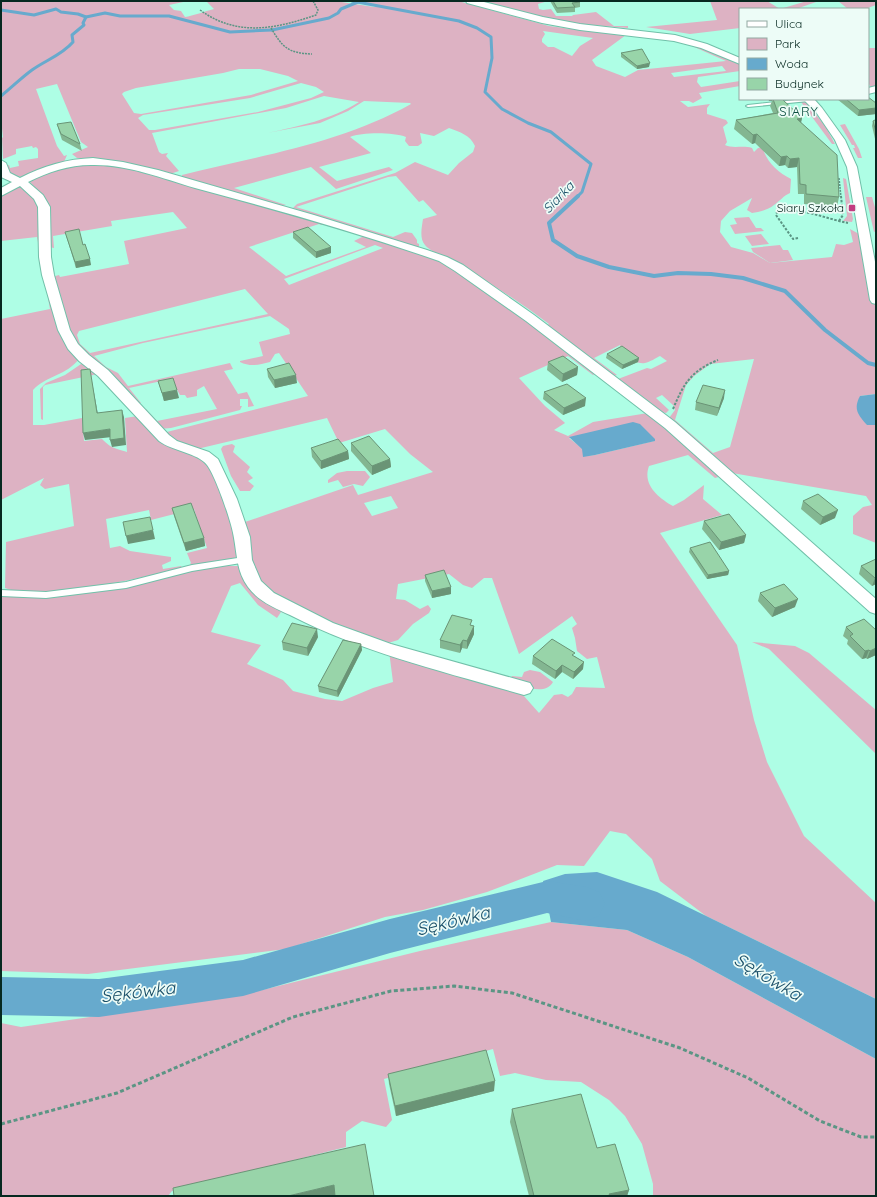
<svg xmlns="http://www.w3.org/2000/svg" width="877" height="1197" font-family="Quicksand,sans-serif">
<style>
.green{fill:#ddb2c3;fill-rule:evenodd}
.water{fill:#67aacd}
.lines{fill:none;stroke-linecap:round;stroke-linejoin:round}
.stream-far1{stroke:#67aacd;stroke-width:3}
.stream{stroke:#67aacd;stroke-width:4}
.river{fill:#67aacd;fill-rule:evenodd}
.lane-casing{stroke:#71c0a9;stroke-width:2}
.street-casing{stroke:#71c0a9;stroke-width:2}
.path-far2{stroke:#5b9584;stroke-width:1.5;stroke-dasharray:2 1;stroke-linecap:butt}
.path-far1{stroke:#5b9584;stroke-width:2;stroke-dasharray:2.5 1.5;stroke-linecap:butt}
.path{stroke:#5b9584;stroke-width:3;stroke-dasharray:4 2.5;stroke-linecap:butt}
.lane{fill:#fff;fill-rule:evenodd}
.street{fill:#fff;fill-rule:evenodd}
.wall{fill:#83b691}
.shaded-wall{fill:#6a9476}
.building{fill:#98d4a9;stroke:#6a9476}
.poi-dot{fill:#c23d81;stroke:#edfcf7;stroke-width:1.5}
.labels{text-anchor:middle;stroke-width:3.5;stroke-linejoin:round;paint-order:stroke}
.far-poi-label{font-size:12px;fill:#062920;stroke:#edfcf7;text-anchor:end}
.far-quarter-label{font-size:13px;letter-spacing:1px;fill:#084d3e;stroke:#edfcf7}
.far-water-label{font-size:13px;font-style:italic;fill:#1a4f68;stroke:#edfcf7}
.near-water-label{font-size:18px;font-style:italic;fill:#1a4f68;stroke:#edfcf7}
</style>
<rect width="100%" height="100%" fill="#aefee5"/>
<g class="green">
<path d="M 1,1 L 188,1 L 169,5 L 174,10 L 181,11 L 185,17 C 193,16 205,11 214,9 L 207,2 L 212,1 L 335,1 L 374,7 L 387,7 L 356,1 L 458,1 L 549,26 L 571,29 L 624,32 L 692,44 L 740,64 L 740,71 L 698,77 L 697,82 L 701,87 L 740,81 L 740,86 L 699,93 L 702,98 L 693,103 L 689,101 L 680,101 L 688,107 L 710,104 L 707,108 L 707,114 L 726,120 L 728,123 L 723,127 L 727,142 L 725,145 C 733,149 743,145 752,148 L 754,152 L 758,148 L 768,146 L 773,149 L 764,152 C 769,164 779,173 791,179 L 790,193 C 783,196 780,201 774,205 C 768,210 759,212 752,213 L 747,210 L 752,198 L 730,211 L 721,221 L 720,232 L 731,247 L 753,253 L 770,263 L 832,257 L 836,244 L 844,245 L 853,242 L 850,229 L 859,234 L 865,266 L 876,309 L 876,394 L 860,396 L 867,425 L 876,425 L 876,543 L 853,534 L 853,516 L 863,507 L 872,505 L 866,496 L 732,473 L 669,418 L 675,410 L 674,406 L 662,395 L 656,398 L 669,410 L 666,413 L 661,412 L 618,379 L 647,368 L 651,369 L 667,361 L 660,356 C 656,358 650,362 645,363 C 635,365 623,354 620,345 L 594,358 L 617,375 L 613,376 L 545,326 L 549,324 C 522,304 495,286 467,269 C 457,263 430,252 425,245 C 419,239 422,226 423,219 L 437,215 L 423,200 L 419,202 L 396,176 L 388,177 L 296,207 L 393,237 L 405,232 L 412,233 L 417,240 L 417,243 L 419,244 L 419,248 L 293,208 L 297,204 L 395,173 L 415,162 L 448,175 L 459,163 L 473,152 L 475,146 C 470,135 460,132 449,128 L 434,136 L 420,133 L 422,143 L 418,146 L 409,146 L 405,141 L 406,137 C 393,132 362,132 350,137 L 371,153 L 319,167 L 337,181 L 389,167 L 393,170 L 336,189 L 311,167 L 234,188 L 286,205 L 280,206 L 182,178 L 182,175 C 259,156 342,143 411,104 L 410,103 L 364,101 L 348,111 L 320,123 L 267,133 C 300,126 330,120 359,102 L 324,96 L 286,108 L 152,133 L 159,152 L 162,154 L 168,153 L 166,156 L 179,171 L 170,174 L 77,158 L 72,154 L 88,147 L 81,142 L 57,84 L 36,89 L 57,146 L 64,156 L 67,155 L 64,162 L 21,177 L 11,174 L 5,166 L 9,165 L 10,168 L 19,166 L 18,161 L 38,158 L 38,149 L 36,147 L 33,148 L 32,146 L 16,149 L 16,154 L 3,159 L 2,138 L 3,137 L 1,120 ZM 543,31 L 593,38 L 580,46 L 572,56 L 554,47 L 548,47 L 542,42 L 542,39 L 545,34 ZM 626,35 L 673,41 L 692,46 L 726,61 L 638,70 L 625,77 L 596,66 L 592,60 ZM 722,66 L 726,71 L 674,77 L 671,73 ZM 239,69 L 260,69 L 288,76 L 298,81 L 251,95 L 141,114 L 134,113 L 122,94 L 124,92 L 136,88 L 223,73 ZM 301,83 L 316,87 L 324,92 L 311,98 L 258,112 L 155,130 L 149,130 L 138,118 L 143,115 L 250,98 ZM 754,359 L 730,447 L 713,453 L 675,420 L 686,385 L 694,376 L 710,364 Z"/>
<path d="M 481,1 L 548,1 L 538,4 L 539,9 L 543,10 L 551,9 L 556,16 L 572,16 L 573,15 L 596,12 L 614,26 L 628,26 L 628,28 L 579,24 L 555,20 Z"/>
<path d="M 710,1 L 767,1 L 780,9 L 807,1 L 819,1 L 796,9 L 740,9 L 740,28 L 690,34 L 646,27 L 717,20 Z"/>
<path d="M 838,1 L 876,1 L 876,5 L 865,9 L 848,9 Z"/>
<path d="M 868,48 L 876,48 L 876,87 L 871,88 L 868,82 Z"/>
<path d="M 801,102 L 806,102 L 825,126 L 835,144 L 832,144 Z"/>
<path d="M 845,124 L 859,149 L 862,158 L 858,158 L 853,148 L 855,148 L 854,145 L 852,145 L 840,125 Z"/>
<path d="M 87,164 L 122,167 L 325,223 L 322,225 L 319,224 L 249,247 L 286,276 L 366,247 L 354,241 L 364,236 L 425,255 L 444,263 L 478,285 L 597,373 L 593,375 L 568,356 L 519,378 L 545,406 L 564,422 L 565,423 L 554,430 L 568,436 L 593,422 L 648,413 L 722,476 L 715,478 L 688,455 L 649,466 C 642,485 659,498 673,506 L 684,500 L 704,485 L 703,499 L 722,515 L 660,533 L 737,645 L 754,720 L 767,762 L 804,836 L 876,903 L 876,999 L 706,916 L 660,881 L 652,859 L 626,834 L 610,831 L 584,866 L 557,865 L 487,892 L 423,910 L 385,917 L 286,949 L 88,974 L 1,971 L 1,596 L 52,598 L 122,588 L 192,571 L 218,566 L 244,566 L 253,584 L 324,630 L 281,612 L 277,618 L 258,605 L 240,583 L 231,586 L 211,632 L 261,645 L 247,664 L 283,680 L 293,691 L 325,699 L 342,701 L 373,688 L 393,682 L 389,651 L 524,691 L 523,695 L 539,713 L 554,695 L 562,694 L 568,697 L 572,694 L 576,687 L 605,688 L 597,657 L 587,659 L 577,651 L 575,638 L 572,628 L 577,624 L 572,616 L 519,654 L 492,578 L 484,578 L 472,588 L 463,585 L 449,574 L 398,584 L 396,599 L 405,600 L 420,609 L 428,605 L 431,609 L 429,613 L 413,624 L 398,640 L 385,644 C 355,633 273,606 257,580 C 248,564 246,541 242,523 L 353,485 L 358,495 L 433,472 L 410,454 L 385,429 L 339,443 L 327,418 L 197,449 L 184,445 L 163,433 L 308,396 L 279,353 L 275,354 L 270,362 C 259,365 250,367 240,362 L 240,361 L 263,356 L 259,342 L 290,334 L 289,329 L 270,316 L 143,343 L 94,356 L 106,367 L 118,373 L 128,386 L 230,363 L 233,369 L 224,371 L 238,394 L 247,392 L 254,406 L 248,407 L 248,399 L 240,399 L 240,406 L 242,406 L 240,410 L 171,428 L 159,429 L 143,411 L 146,409 L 157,421 L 217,409 L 204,386 L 197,390 L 197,396 L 187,398 L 185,395 L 180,395 L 171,379 L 129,388 L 141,403 L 136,403 L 82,350 L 73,338 L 69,331 L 52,277 L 59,275 L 60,277 L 129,264 L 124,241 L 187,228 L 173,212 L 111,221 L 112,226 L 53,236 L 54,248 L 49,247 L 47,201 L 29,181 L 30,179 L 57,170 ZM 375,245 L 383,248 L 289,285 L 284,279 ZM 245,289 L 268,314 L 90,353 L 80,344 L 77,335 L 79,331 ZM 569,438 L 655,439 L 654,441 L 595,455 L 583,456 L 583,449 ZM 391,496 L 398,508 L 372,516 L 364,503 Z"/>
<path d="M 843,178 L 846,179 L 853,219 L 852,222 L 843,221 L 847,216 Z"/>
<path d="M 17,186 L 20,186 L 31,192 L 41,208 L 43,248 L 79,359 C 67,375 46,376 33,390 L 33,425 L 44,425 L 82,418 L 84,441 L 102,439 C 112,449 115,448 127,452 L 125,418 L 138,416 L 159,438 L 208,462 L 226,497 L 239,557 L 192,566 L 190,564 L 191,563 L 187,553 L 207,548 L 194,509 L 151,520 L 149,510 L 106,519 L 110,548 L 120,546 L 130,551 L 171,557 L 171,561 L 162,565 L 163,569 L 181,566 L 182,568 C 145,577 109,585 71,589 C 49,592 26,596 5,588 L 6,542 L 74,526 L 69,484 L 45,489 L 40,485 L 44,478 L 1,500 L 1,319 L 50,309 L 37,237 L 1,241 L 1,195 Z"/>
<path d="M 866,197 L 872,197 L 876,211 L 876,231 L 874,232 Z"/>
<path d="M 749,217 L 756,228 L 761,228 L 764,231 L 735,234 L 730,225 L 737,224 L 734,218 Z"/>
<path d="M 761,234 L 769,244 L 752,246 L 745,236 Z"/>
<path d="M 780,245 L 783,250 L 788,250 L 793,260 L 770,263 L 753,252 L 751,248 Z"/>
<path d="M 84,362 L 98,374 L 45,385 L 43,387 L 43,420 L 41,419 L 40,389 L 46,383 L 65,375 Z"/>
<path d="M 232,444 L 235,446 L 233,452 L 250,467 L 247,472 L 253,478 L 248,481 L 254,486 L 250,491 L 240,491 L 231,476 L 221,449 L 223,446 Z"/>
<path d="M 347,471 L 365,471 L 370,477 L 363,486 L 354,484 L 343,487 L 338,480 L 328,483 L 328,480 L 337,473 Z"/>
<path d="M 752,642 L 795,646 L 809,653 L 876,710 L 876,754 L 769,649 Z"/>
<path d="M 530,670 L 540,672 L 553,682 C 544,697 522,685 509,681 L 512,676 L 522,677 L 524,672 Z"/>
<path d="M 551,922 L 627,930 L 688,957 L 876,1059 L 876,1196 L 653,1196 L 653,1184 L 642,1144 L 625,1116 L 609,1100 L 581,1082 L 546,1080 L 515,1073 L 500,1076 L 493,1049 L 384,1079 L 392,1120 L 386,1127 L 362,1121 L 346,1132 L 346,1147 L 172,1191 L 168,1196 L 1,1196 L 1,1023 L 21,1027 L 242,995 L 420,951 Z"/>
</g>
<g class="water">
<path d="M 876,394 L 876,425 L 867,425 C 858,415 853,409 860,396 Z"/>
<path d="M 633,422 L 640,424 L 655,439 L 655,441 L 595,455 L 583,457 L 582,449 L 569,437 Z"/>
<path d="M 597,872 L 657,892 L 876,999 L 876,1059 L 688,957 L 627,930 L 551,922 L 543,881 L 565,874 Z"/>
</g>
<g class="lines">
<g class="stream-far1">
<path d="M 352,1 L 459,21 L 477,28 L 491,37 L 492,58 L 485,92 L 502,109 L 528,123 L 551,132 L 591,164 L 582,192 L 577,197"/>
<path d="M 1,10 L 34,15 L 56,9 L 61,12 L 78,14 L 86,17 L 105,13 L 120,16 L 169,16 L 230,32 L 272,30"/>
<path d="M 272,30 L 329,18 L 338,13 L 341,9 L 358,2"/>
<path d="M 1,96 C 11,88 21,78 32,70 C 46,60 62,55 73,42 L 72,35 L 84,25 L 83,23 L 86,17"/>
</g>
<path class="stream" d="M 578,196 L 549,223 L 553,240 L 577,256 L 609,267 L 654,276 L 678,273 L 711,274 L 743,278 L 785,291 L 825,330 L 868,363 L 876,365"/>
<path class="river" d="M 547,881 L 586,887 L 599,892 L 605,904 L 599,916 L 586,921 L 547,913 L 390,953 L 243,996 L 99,1017 L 1,1015 L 1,977 L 99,979 L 243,960 L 390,919 Z"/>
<g class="lane-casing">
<g id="lane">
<path d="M 804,99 L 811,100 L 809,101 L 748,107 L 746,106 L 748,105 Z"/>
<path d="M 244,557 L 247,558 L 248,560 L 247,562 L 192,571 L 126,588 L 46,598 L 1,596 L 1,590 L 46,592 L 126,582 L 192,565 Z"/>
</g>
</g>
<g class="street-casing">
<g id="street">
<path d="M 466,1 L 480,1 L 543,17 L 580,24 L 675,35 L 707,44 L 740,58 L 740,64 L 701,48 L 674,41 L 580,30 L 542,23 L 467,3 Z"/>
<path d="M 876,86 L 876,92 L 868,94 L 868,88 Z"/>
<path d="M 803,99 L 814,99 L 822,108 L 845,140 L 857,167 L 876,267 L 876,304 L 872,303 L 870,300 L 847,167 L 835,140 L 816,112 Z"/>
<path d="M 93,158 L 123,162 L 158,170 L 314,215 L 427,250 L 447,257 L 463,265 L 534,315 L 675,422 L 876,599 L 876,614 L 870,612 L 665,428 L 526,321 L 455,271 L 439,261 C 359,233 277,210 195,188 C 161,178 127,164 91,165 C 69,165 48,172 28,182 L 43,195 L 50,207 L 51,257 L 54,275 L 70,330 L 78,344 L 89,355 L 108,370 L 169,435 L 177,441 L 209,452 L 218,459 L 237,499 L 250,537 L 252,560 L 261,581 L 274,593 L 333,623 L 391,644 L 530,683 L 533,688 L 530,693 L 524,695 C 445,672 364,653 290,615 C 275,608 258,601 248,587 C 237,572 237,555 234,538 C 232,523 216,477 207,465 C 198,453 172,451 159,441 L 98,376 L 79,361 L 68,349 L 58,330 L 42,275 L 39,257 L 38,207 L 34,199 L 20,186 L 1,196 L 1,188 L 12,182 L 1,177 L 1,160 L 6,163 L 10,173 L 20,178 C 43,166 67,159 93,158 Z"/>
</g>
</g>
<g class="path-far2">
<path d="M 200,10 C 237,37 275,29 316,15 L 318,10 L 313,1"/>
<path d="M 271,28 C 283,48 288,53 312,54"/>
<path d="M 839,178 L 841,197"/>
</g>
<g class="path-far1">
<path d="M 839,221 L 843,215 L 841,196"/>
<path d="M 798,238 L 793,239 L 776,215 L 777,212 C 799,206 826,219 848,223"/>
<path d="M 673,409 C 684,383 691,371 718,360"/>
</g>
<path class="path" d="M 1,1124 L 117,1093 L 293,1017 L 391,991 L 454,986 L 512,993 L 680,1048 L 748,1078 L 820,1121 L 861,1137 L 876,1137"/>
<use href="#lane" class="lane"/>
<use href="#street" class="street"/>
</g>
<g class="wall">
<path d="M 550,1 L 580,1 L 580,7 L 575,8 L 575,12 L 557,13 Z"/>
<path d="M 621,53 L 649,67 L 637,69 L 621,57 Z"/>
<path d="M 768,99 L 782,99 L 802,118 L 801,122 L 839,197 L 837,207 L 804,204 L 804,194 L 798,194 L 797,167 L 788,168 L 785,165 L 779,166 L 755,143 L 752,144 L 734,129 L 736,120 L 773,113 L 770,106 L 772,101 L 769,101 Z"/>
<path d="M 837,99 L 868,99 L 876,103 L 876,114 L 858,116 Z"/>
<path d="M 873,121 L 876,121 L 876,143 L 872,126 Z"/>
<path d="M 57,124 L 80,144 L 82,151 L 62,140 L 59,131 Z"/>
<path d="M 65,232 L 83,245 L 91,265 L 76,268 Z"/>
<path d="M 293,232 L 331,247 L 331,253 L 316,258 L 293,238 Z"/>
<path d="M 607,354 L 639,358 L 638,362 L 622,369 L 606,358 Z"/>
<path d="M 548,362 L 578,367 L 577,375 L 562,382 L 547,370 Z"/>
<path d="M 267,369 L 297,383 L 275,388 L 268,377 Z"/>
<path d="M 158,381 L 179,398 L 164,401 Z"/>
<path d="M 544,392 L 585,406 L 563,415 L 543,399 Z"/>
<path d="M 724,398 L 717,416 L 695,410 L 696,402 Z"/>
<path d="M 351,443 L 390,459 L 391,467 L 372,475 L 351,451 Z"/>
<path d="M 311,448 L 348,451 L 349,459 L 321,469 L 312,457 Z"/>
<path d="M 803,501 L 835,518 L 820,525 L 801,509 Z"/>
<path d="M 172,508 L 204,538 L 205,546 L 186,551 L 174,516 Z"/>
<path d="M 704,521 L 746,535 L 744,543 L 719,550 L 702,529 Z"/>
<path d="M 690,548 L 729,571 L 728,575 L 707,579 L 689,552 Z"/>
<path d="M 876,559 L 876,584 L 872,586 L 859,574 L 861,566 Z"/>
<path d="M 425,575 L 451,594 L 432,598 L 425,581 Z"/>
<path d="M 760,593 L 795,607 L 772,617 L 758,601 Z"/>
<path d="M 472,626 L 474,626 L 474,634 L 467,649 L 462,648 L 460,653 L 440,648 L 440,640 Z"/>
<path d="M 846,627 L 876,630 L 876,655 L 867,659 L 866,658 L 862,659 L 847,644 L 848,640 L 843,636 Z"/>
<path d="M 318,637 L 308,656 L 283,650 L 282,642 Z"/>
<path d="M 361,644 L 362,650 L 338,697 L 319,692 L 318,686 Z"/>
<path d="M 533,656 L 575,656 L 583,669 L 573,679 L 562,672 L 555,679 L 532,664 Z"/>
<path d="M 388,1074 L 494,1091 L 396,1116 L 389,1084 Z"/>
<path d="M 512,1109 L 597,1148 L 629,1190 L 627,1196 L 529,1196 L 510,1122 Z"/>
</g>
<g class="shaded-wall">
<path d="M 650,63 L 649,67 L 637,69 L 637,66 Z"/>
<rect x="769" y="99" width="3" height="2"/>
<path d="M 876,108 L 876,114 L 858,116 L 859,110 Z"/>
<path d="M 802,118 L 800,127 L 797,119 Z"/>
<path d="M 757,134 L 755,143 L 752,144 L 753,135 Z"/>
<path d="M 787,156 L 785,165 L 779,166 L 781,157 Z"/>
<path d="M 799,158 L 797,167 L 788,168 L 790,159 Z"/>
<path d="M 331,247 L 331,253 L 316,258 L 316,252 Z"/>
<path d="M 90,259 L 91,265 L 76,268 L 75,262 Z"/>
<path d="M 639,358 L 638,362 L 622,369 L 623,365 Z"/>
<path d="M 578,367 L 577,375 L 562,382 L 563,374 Z"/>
<path d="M 90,369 L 91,376 L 99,420 L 97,413 Z"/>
<path d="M 296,375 L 297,383 L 275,388 L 274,380 Z"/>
<path d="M 177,390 L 179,398 L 164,401 L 162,393 Z"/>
<path d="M 725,390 L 724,398 L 717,416 L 719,408 Z"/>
<path d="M 586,398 L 585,406 L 563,415 L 564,408 Z"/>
<path d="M 122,410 L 124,417 L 126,445 L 112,447 L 110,440 Z"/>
<path d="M 110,429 L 112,437 L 85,440 L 83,433 Z"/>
<path d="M 348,451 L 349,459 L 321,469 L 321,461 Z"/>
<path d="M 390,459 L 391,467 L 372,475 L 372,466 Z"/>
<path d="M 838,510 L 835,518 L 820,525 L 823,517 Z"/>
<path d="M 153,530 L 155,539 L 128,544 L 126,536 Z"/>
<path d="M 746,535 L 744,543 L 719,550 L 721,542 Z"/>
<path d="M 204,538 L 205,546 L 186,551 L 184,543 Z"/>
<path d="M 729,571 L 728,575 L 707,579 L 708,575 Z"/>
<path d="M 876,577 L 876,584 L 872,586 L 875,578 Z"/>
<path d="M 451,587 L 451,594 L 432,598 L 432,591 Z"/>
<path d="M 798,599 L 795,607 L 772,617 L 775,608 Z"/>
<path d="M 474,626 L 474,634 L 467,649 L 467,641 Z"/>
<path d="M 317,629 L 318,637 L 308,656 L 307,648 Z"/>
<path d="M 463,640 L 462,648 L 460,653 L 460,645 Z"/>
<path d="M 361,644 L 362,650 L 338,697 L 337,691 Z"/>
<path d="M 876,648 L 876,655 L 867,659 L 870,651 Z"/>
<path d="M 869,650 L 866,658 L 862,659 L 865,651 Z"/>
<path d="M 584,662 L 583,669 L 573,679 L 574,672 Z"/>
<path d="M 562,665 L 562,672 L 555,679 L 556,671 Z"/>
<path d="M 495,1081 L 494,1091 L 396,1116 L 395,1106 Z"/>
<path d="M 334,1185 L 336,1196 L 288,1196 Z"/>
<path d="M 629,1190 L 627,1196 L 609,1196 L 609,1194 Z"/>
</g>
<g class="building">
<path d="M 553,1 L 580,1 L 580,2 L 572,3 L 575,7 L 557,8 Z"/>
<path d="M 642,49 L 650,63 L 637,66 L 621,53 Z"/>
<path d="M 868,97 L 876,103 L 876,108 L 859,110 L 846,99 L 868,99 Z"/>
<path d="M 773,99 L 782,99 L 802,118 L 797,119 L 837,155 L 839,197 L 806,194 L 806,185 L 800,184 L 799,158 L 790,159 L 787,156 L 781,157 L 757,134 L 753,135 L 736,120 L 778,113 Z"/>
<path d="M 875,120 L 876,121 L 876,132 L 873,121 Z"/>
<path d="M 71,122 L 80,144 L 61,134 L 57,124 Z"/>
<path d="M 308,227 L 331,247 L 316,252 L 293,232 Z"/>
<path d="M 79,229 L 83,245 L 85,244 L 90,259 L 75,262 L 65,232 Z"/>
<path d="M 622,346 L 639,358 L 623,365 L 607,354 Z"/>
<path d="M 563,356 L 578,367 L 563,374 L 548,362 Z"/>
<path d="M 289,363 L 296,375 L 274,380 L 267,369 Z"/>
<path d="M 90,369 L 97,413 L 122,410 L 124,438 L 110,440 L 110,429 L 83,433 L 81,370 Z"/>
<path d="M 173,378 L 177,390 L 162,393 L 158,381 Z"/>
<path d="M 567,384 L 586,398 L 564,408 L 544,392 Z"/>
<path d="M 703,385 L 725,390 L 719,408 L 696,402 Z"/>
<path d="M 369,436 L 390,459 L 372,466 L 351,443 Z"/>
<path d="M 338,439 L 348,451 L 321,461 L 311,448 Z"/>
<path d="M 818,494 L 838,510 L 823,517 L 803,501 Z"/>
<path d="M 191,503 L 204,538 L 184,543 L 172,508 Z"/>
<path d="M 729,514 L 746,535 L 721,542 L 704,521 Z"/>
<path d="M 150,517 L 153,530 L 126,536 L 123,522 Z"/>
<path d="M 710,542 L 729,571 L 708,575 L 690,548 Z"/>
<path d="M 876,559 L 876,577 L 875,578 L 861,566 Z"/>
<path d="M 444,570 L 451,587 L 432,591 L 425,575 Z"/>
<path d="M 784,584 L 798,599 L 775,608 L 760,593 Z"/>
<path d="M 452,615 L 472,620 L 470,625 L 474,626 L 467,641 L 463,640 L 460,645 L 440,640 Z"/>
<path d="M 864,619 L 876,630 L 876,648 L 870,651 L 869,650 L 865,651 L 850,636 L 853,634 L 846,627 Z"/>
<path d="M 292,623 L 317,629 L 307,648 L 282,642 Z"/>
<path d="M 552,639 L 575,653 L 572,655 L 584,662 L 574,672 L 562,665 L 556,671 L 533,656 Z"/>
<path d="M 343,640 L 361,644 L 337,691 L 318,686 Z"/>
<path d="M 486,1050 L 495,1081 L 395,1106 L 388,1074 Z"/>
<path d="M 581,1094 L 597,1148 L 615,1144 L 629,1190 L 609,1194 L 610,1196 L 534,1196 L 512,1109 Z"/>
<path d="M 365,1144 L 374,1196 L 335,1196 L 334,1185 L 288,1196 L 174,1196 L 173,1188 Z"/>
</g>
<rect class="poi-dot" x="848" y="204" width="8" height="8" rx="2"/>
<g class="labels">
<g class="far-poi-label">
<text x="844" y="212">Siary Szkoła</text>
</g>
<g class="far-quarter-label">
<text x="799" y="116">SIARY</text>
</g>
<g class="far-water-label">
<text transform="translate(558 197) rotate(-46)" y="5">Siarka</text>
</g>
<g class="near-water-label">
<text transform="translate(453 921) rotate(-14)" y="6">Sękówka</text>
<text transform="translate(768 977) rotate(31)" y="6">Sękówka</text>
<text transform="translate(138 992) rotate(-7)" y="6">Sękówka</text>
</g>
</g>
<rect width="877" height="1197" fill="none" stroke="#062920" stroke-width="4"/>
<rect x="739" y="8" width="130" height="92" fill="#edfcf7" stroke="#91a8a1"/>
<rect x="747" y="21" width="20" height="6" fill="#ffffff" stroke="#91a8a1"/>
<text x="775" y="28" font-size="12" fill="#062920">Ulica</text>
<rect x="747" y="38" width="20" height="12" fill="#ddb2c3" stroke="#91a8a1"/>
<text x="775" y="48" font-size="12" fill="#062920">Park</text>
<rect x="747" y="58" width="20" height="12" fill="#67aacd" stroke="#91a8a1"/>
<text x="775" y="68" font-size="12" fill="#062920">Woda</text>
<rect x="747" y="78" width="20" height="12" fill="#98d4a9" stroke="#91a8a1"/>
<text x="775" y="88" font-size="12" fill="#062920">Budynek</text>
</svg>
